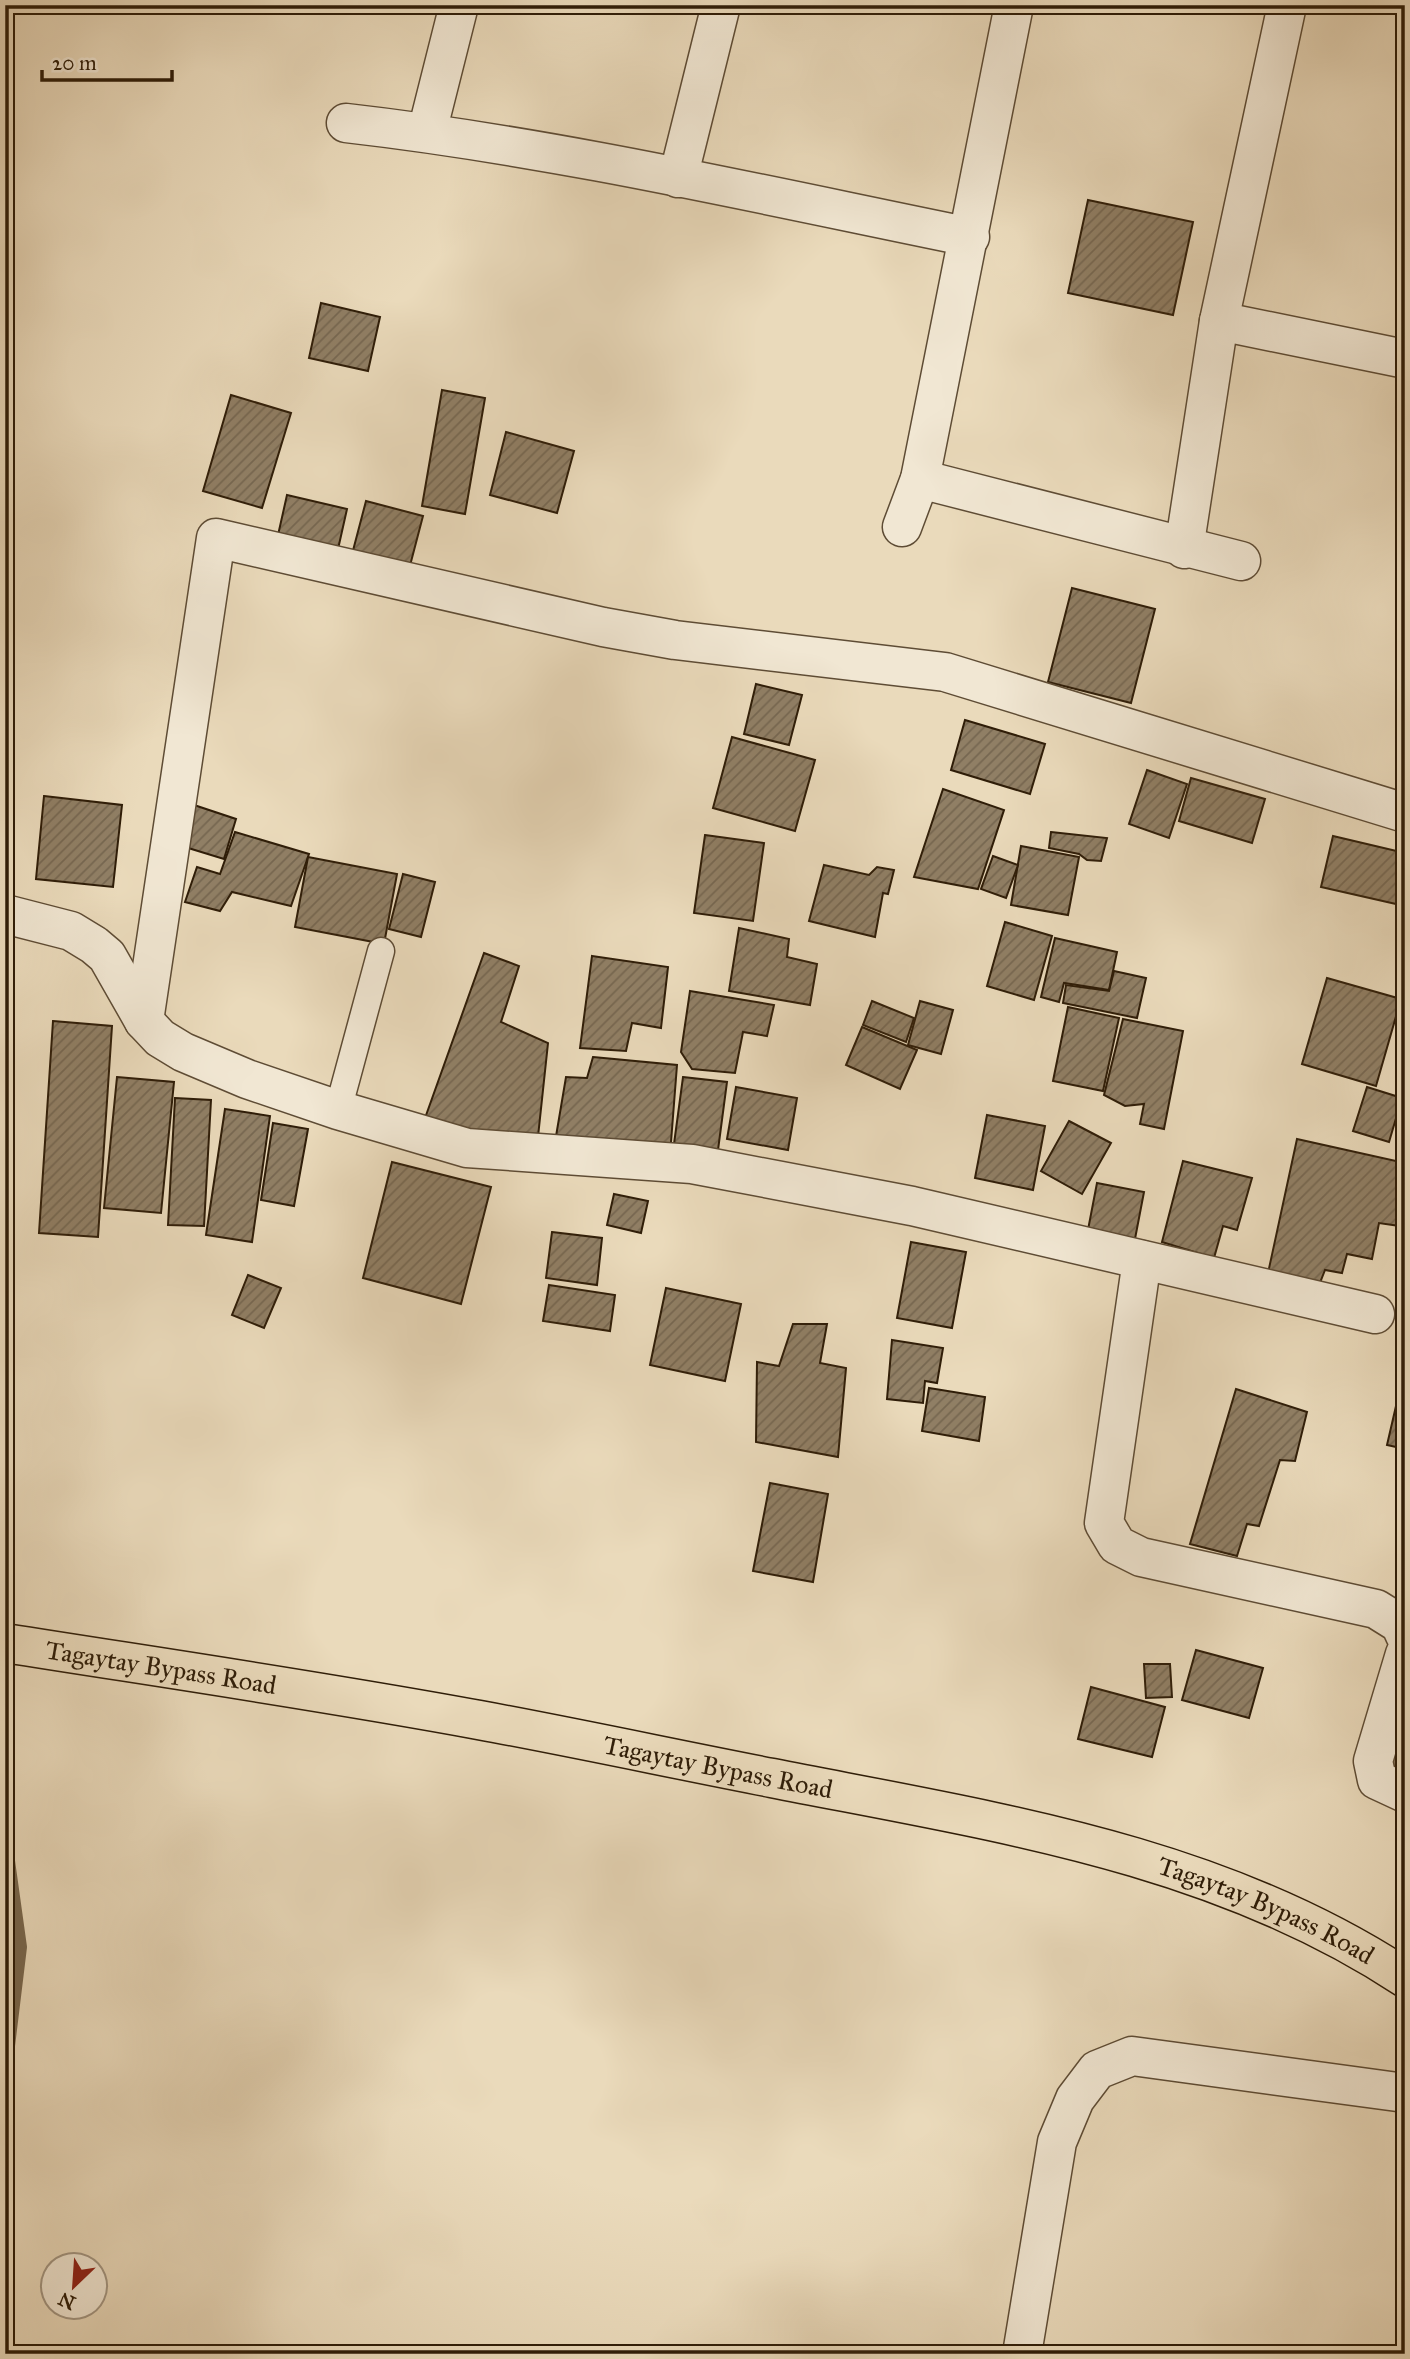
<svg xmlns="http://www.w3.org/2000/svg" width="1410" height="2359" font-family="'IM FELL Great Primer',serif">
<style>
.lines{fill:none;stroke-linecap:round;stroke-linejoin:round}
.stream{stroke:#79684f;stroke-width:12}
.building{fill:url(#building-hatch);stroke:#2f1d08;stroke-width:2}
.lane-casing{stroke:#5e4c35;stroke-width:29}
.street-casing{stroke:#5e4c35;stroke-width:41}
.primary-casing{stroke:#2f1d08;stroke-width:41}
.lane{stroke:#f1e7d3;stroke-width:26}
.street{stroke:#f1e7d3;stroke-width:38}
.primary{stroke:#eadabb;stroke-width:38}
.labels{text-anchor:middle;stroke-width:6;stroke-linejoin:round;paint-order:stroke}
.street-label{font-size:26px;fill:#2f1d08;stroke:#f1e7d3}
</style>
<defs>
<pattern id="building-hatch" width="6" height="6" patternUnits="userSpaceOnUse" patternTransform="scale(1.75)"><rect width="6" height="6" fill="#907f65"/><path d="M-1 1l2-2M0 6l6-6M5 7l2-2" fill="none" stroke="#766751"/></pattern>
</defs>
<rect width="100%" height="100%" fill="#eadabb"/>
<filter id="stains"><feTurbulence type="fractalNoise" baseFrequency=".00286" numOctaves="4"/><feColorMatrix values="0 0 0 0 .2 0 0 0 0 .09 0 0 0 0 .02 0 0 0 .5 -.17"/></filter>
<radialGradient id="worn" r=".72"><stop offset=".6" stop-color="#630" stop-opacity="0"/><stop offset="1" stop-color="#630" stop-opacity=".3"/></radialGradient>
<g class="lines">
<path class="stream" d="M 5,1832 L 21,1947 L 5,2079"/>
</g>
<g class="building">
<path d="M 1088,200 L 1193,222 L 1173,315 L 1068,293 Z"/>
<path d="M 321,303 L 380,317 L 368,371 L 309,358 Z"/>
<path d="M 442,390 L 485,398 L 465,514 L 422,506 Z"/>
<path d="M 231,395 L 291,413 L 262,508 L 203,491 Z"/>
<path d="M 506,432 L 574,451 L 557,513 L 490,495 Z"/>
<path d="M 287,495 L 347,509 L 334,567 L 274,553 Z"/>
<path d="M 366,501 L 423,516 L 407,577 L 350,562 Z"/>
<path d="M 1072,588 L 1155,609 L 1131,703 L 1048,682 Z"/>
<path d="M 756,684 L 802,695 L 789,745 L 744,734 Z"/>
<path d="M 965,720 L 1045,744 L 1030,794 L 951,770 Z"/>
<path d="M 732,737 L 815,760 L 795,831 L 713,808 Z"/>
<path d="M 1147,770 L 1187,784 L 1169,838 L 1129,824 Z"/>
<path d="M 1191,778 L 1265,799 L 1252,843 L 1179,821 Z"/>
<path d="M 943,789 L 1004,810 L 978,889 L 914,877 Z"/>
<path d="M 44,796 L 122,805 L 113,887 L 36,879 Z"/>
<path d="M 185,802 L 236,819 L 224,859 L 172,843 Z"/>
<path d="M 235,832 L 309,854 L 291,906 L 232,892 L 220,911 L 185,902 L 197,867 L 220,874 Z"/>
<path d="M 1051,832 L 1107,838 L 1101,861 L 1087,860 L 1079,854 L 1049,848 Z"/>
<path d="M 705,835 L 764,843 L 753,921 L 694,913 Z"/>
<path d="M 1333,836 L 1405,853 L 1396,904 L 1321,887 Z"/>
<path d="M 1021,846 L 1079,857 L 1068,915 L 1011,905 Z"/>
<path d="M 993,856 L 1018,865 L 1006,898 L 981,889 Z"/>
<path d="M 308,857 L 397,874 L 384,944 L 295,927 Z"/>
<path d="M 824,865 L 869,875 L 877,867 L 894,870 L 888,894 L 883,893 L 875,937 L 809,921 Z"/>
<path d="M 403,874 L 435,882 L 421,937 L 389,929 Z"/>
<path d="M 1005,922 L 1052,936 L 1034,1000 L 987,986 Z"/>
<path d="M 739,928 L 789,939 L 787,957 L 817,964 L 810,1005 L 729,991 Z"/>
<path d="M 1055,938 L 1117,952 L 1109,990 L 1064,983 L 1059,1002 L 1041,997 Z"/>
<path d="M 1405,952 L 1405,993 L 1400,992 Z"/>
<path d="M 484,953 L 519,966 L 501,1022 L 548,1043 L 537,1146 L 424,1121 Z"/>
<path d="M 592,956 L 668,967 L 661,1028 L 632,1023 L 626,1051 L 580,1048 Z"/>
<path d="M 1114,971 L 1146,978 L 1137,1018 L 1063,1003 L 1066,985 L 1109,991 Z"/>
<path d="M 1327,978 L 1401,999 L 1376,1086 L 1302,1064 Z"/>
<path d="M 690,991 L 774,1005 L 767,1036 L 743,1032 L 735,1073 L 692,1069 L 681,1052 Z"/>
<path d="M 872,1001 L 914,1018 L 906,1042 L 863,1025 Z"/>
<path d="M 920,1001 L 953,1010 L 941,1054 L 908,1045 Z"/>
<path d="M 1068,1007 L 1119,1018 L 1103,1091 L 1053,1081 Z"/>
<path d="M 1123,1019 L 1183,1031 L 1164,1129 L 1140,1124 L 1144,1104 L 1125,1106 L 1104,1095 Z"/>
<path d="M 53,1021 L 112,1026 L 98,1237 L 39,1233 Z"/>
<path d="M 862,1027 L 917,1050 L 900,1089 L 846,1065 Z"/>
<path d="M 593,1057 L 677,1065 L 670,1155 L 552,1160 L 566,1077 L 587,1078 Z"/>
<path d="M 117,1077 L 174,1082 L 161,1213 L 104,1208 Z"/>
<path d="M 683,1077 L 727,1082 L 718,1150 L 674,1144 Z"/>
<path d="M 736,1087 L 797,1098 L 788,1150 L 727,1139 Z"/>
<path d="M 1367,1087 L 1402,1098 L 1389,1142 L 1353,1131 Z"/>
<path d="M 175,1098 L 211,1100 L 204,1226 L 168,1225 Z"/>
<path d="M 225,1109 L 270,1116 L 252,1242 L 206,1235 Z"/>
<path d="M 987,1115 L 1045,1126 L 1033,1190 L 975,1178 Z"/>
<path d="M 1069,1121 L 1111,1143 L 1082,1194 L 1041,1171 Z"/>
<path d="M 273,1123 L 308,1129 L 294,1206 L 261,1200 Z"/>
<path d="M 1297,1139 L 1405,1163 L 1400,1226 L 1379,1223 L 1372,1259 L 1347,1254 L 1342,1273 L 1325,1270 L 1314,1298 L 1265,1287 Z"/>
<path d="M 1183,1161 L 1252,1178 L 1237,1230 L 1223,1226 L 1214,1258 L 1162,1242 Z"/>
<path d="M 392,1162 L 491,1187 L 461,1304 L 363,1278 Z"/>
<path d="M 1097,1183 L 1144,1192 L 1134,1244 L 1087,1235 Z"/>
<path d="M 614,1194 L 648,1201 L 641,1233 L 607,1225 Z"/>
<path d="M 552,1232 L 602,1238 L 597,1285 L 546,1278 Z"/>
<path d="M 911,1242 L 966,1252 L 952,1328 L 897,1318 Z"/>
<path d="M 248,1275 L 281,1288 L 264,1328 L 232,1315 Z"/>
<path d="M 549,1285 L 615,1295 L 610,1331 L 543,1321 Z"/>
<path d="M 666,1288 L 741,1304 L 725,1381 L 650,1365 Z"/>
<path d="M 793,1324 L 827,1324 L 820,1363 L 846,1368 L 838,1457 L 756,1442 L 757,1362 L 779,1366 Z"/>
<path d="M 892,1340 L 943,1348 L 937,1383 L 925,1381 L 923,1403 L 887,1399 Z"/>
<path d="M 1402,1380 L 1405,1380 L 1405,1449 L 1387,1445 Z"/>
<path d="M 929,1388 L 985,1397 L 979,1441 L 922,1431 Z"/>
<path d="M 1236,1389 L 1307,1412 L 1295,1461 L 1280,1460 L 1259,1526 L 1247,1524 L 1237,1556 L 1190,1544 Z"/>
<path d="M 770,1483 L 828,1494 L 813,1582 L 753,1571 Z"/>
<path d="M 1196,1650 L 1263,1668 L 1249,1718 L 1182,1700 Z"/>
<path d="M 1144,1664 L 1170,1664 L 1172,1697 L 1146,1698 Z"/>
<path d="M 1091,1687 L 1165,1707 L 1152,1757 L 1078,1739 Z"/>
<path d="M 1396,1732 L 1405,1734 L 1405,1779 L 1386,1775 Z"/>
</g>
<g class="lines">
<g class="lane-casing">
<path id="lane" d="M 338,1110 L 381,951"/>
</g>
<g class="street-casing">
<g id="street">
<path d="M 346,123 C 556,147 763,195 970,237"/>
<path d="M 427,132 L 459,5"/>
<path d="M 678,178 L 721,5"/>
<path d="M 1219,321 L 1405,359"/>
<path d="M 920,479 L 1241,561"/>
<path d="M 902,527 L 920,479 L 1014,5"/>
<path d="M 1184,549 L 1219,321 L 1287,5"/>
<path d="M 5,914 L 71,931 L 94,945 L 107,956 L 144,1021 L 160,1038 L 183,1052 L 247,1079 L 338,1110 L 467,1148 L 692,1164 L 912,1206 L 1375,1314"/>
<path d="M 144,1021 L 216,538 L 603,627 L 675,640 L 945,672 L 1405,813"/>
<path d="M 1142,1260 L 1104,1523 L 1117,1545 L 1141,1557 L 1376,1609 L 1400,1624 L 1405,1635"/>
<path d="M 1405,1654 L 1373,1761 L 1377,1780 L 1405,1793"/>
<path d="M 1022,2354 L 1057,2142 L 1075,2099 L 1097,2070 L 1132,2056 L 1405,2093"/>
</g>
</g>
<g class="primary-casing">
<g id="primary">
<path id="s1" d="M 5,1643 C 163,1668 322,1691 479,1720 C 577,1738 674,1759 772,1778 C 990,1821 1216,1853 1405,1978"/>
</g>
</g>
<use href="#lane" class="lane"/>
<use href="#street" class="street"/>
<use href="#primary" class="primary"/>
</g>
<g class="labels">
<g class="street-label">
<text dy="9" stroke="none"><textPath href="#s1" startOffset="158">Tagaytay Bypass Road</textPath></text>
<text dy="9" stroke="none"><textPath href="#s1" startOffset="724">Tagaytay Bypass Road</textPath></text>
<text dy="9" stroke="none"><textPath href="#s1" startOffset="1292">Tagaytay Bypass Road</textPath></text>
</g>
</g>
<rect width="1410" height="2359" fill="none" stroke="#eadabb" stroke-width="28"/>
<rect x="7" y="7" width="1396" height="2345" fill="none" stroke="#2f1d08" stroke-width="3.5"/>
<rect x="14" y="14" width="1382" height="2331" fill="none" stroke="#2f1d08" stroke-width="2"/>
<g transform="translate(74 2286) rotate(205)"><circle r="33" fill="#f1e7d3" stroke="#a39682" stroke-width="2"/>
<path d="M0-5L12 26L0 18L-12 26Z" fill="#8f2418"/>
<text y="-10" font-size="19" font-weight="bold" text-anchor="middle" fill="#2f1d08">N</text>
</g>
<path d="M42 70v10h130v-10" fill="none" stroke="#2f1d08" stroke-width="3.5"/>
<text x="52" y="70" font-size="21" fill="#2f1d08" stroke="#f1e7d3" stroke-width="5" paint-order="stroke">20 m</text>
<rect width="100%" height="100%" filter="url(#stains)"/>
<rect width="100%" height="100%" fill="url(#worn)"/>
</svg>
